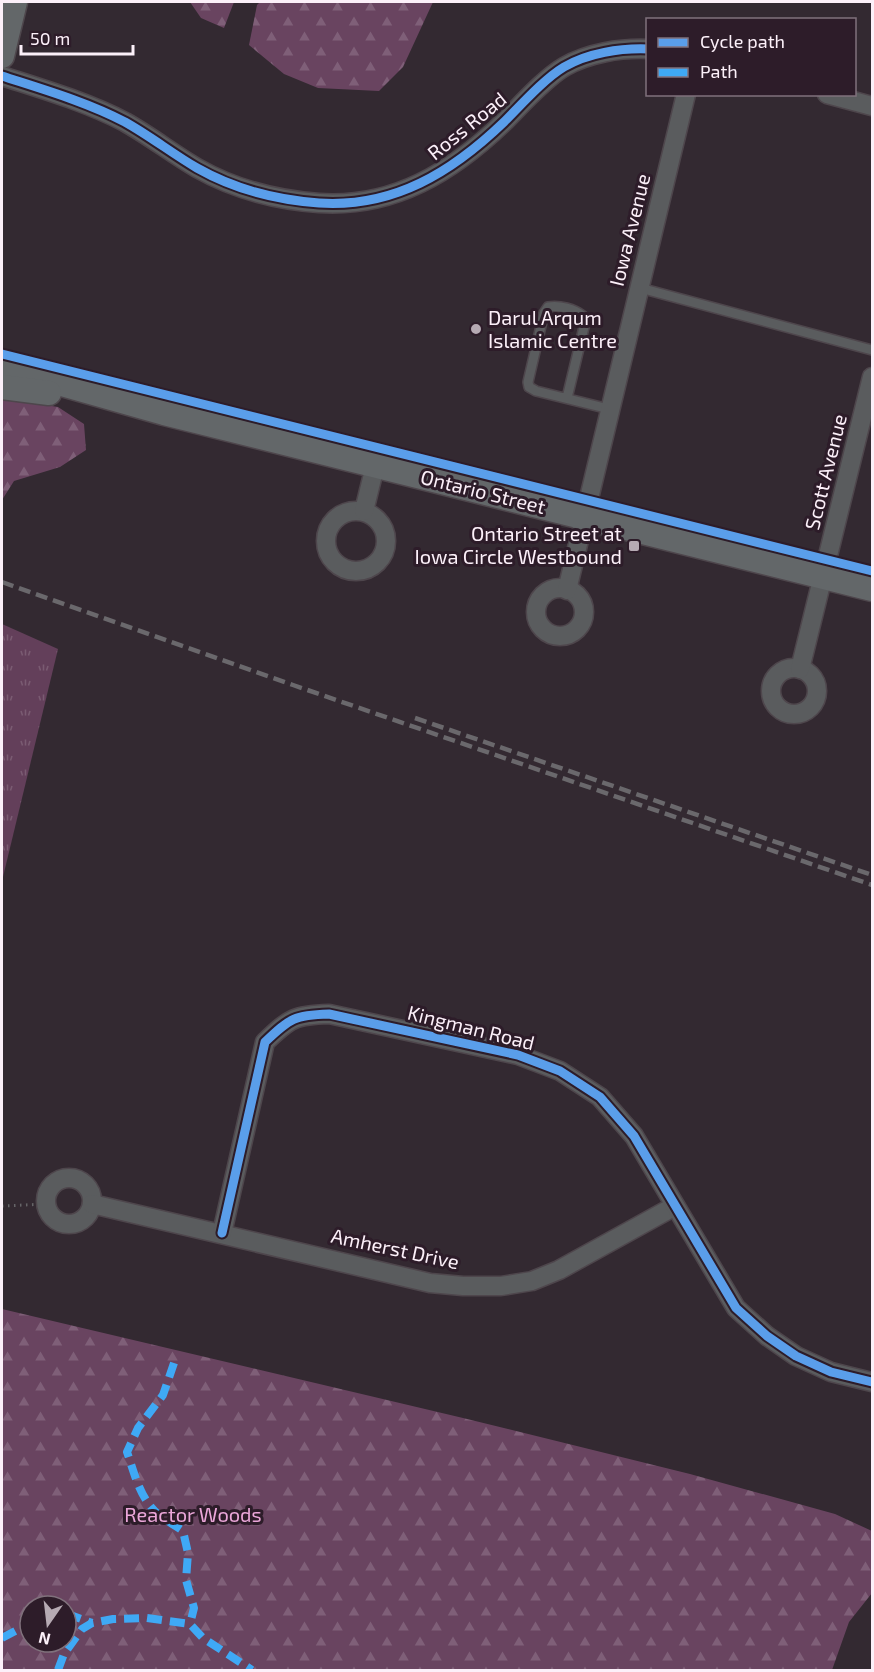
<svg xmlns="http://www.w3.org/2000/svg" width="874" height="1672" font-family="'Exo 2',sans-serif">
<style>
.grass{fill:url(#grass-tufts)}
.forest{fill:url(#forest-firs);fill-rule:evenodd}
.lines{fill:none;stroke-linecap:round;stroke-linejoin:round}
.lane-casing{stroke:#4e464c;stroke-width:12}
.street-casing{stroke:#4e464c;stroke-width:21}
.secondary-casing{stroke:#4e464c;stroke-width:27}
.path{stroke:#666568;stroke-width:3;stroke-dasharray:1.5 4.5;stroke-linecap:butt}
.lane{stroke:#5a5c5e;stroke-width:9}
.street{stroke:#5a5c5e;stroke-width:18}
.secondary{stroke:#636769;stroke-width:24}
.rail{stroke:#6a686c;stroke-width:4.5;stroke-dasharray:12 6;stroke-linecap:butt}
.quiet{stroke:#3fa9f5;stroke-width:8;stroke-dasharray:15 8;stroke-linecap:butt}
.cycleway-casing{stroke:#2d1c29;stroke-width:13}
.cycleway{stroke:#5a9eea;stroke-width:9}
.poi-dot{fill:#b6aab3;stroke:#2d1c29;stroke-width:2}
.labels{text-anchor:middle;stroke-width:6;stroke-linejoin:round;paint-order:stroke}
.street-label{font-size:20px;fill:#fcf0f9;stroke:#2d1c29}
.poi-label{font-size:20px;fill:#fcf0f9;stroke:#2d1c29;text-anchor:start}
.park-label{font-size:20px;fill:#eba6d9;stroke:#2d1c29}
</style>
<defs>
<pattern id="grass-tufts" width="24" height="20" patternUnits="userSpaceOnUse" patternTransform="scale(1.5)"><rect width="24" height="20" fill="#633f5a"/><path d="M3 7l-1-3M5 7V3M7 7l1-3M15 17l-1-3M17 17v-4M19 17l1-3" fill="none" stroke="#7a5b72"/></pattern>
<pattern id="forest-firs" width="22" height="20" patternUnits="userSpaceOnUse" patternTransform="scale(1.5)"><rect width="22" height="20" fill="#694460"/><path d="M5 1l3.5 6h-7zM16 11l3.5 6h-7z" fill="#7f5f78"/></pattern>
</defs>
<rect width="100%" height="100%" fill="#332931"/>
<path class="grass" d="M 2,624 L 58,649 L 2,881 Z"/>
<g class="forest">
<path d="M 190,2 L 234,2 L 224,28 L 201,18 Z"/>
<path d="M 260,2 L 433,2 L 403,67 L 379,91 L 318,88 L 284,74 L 249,45 L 257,5 Z"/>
<path d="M 2,398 L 58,407 L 84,424 L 86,450 L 60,467 L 14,481 L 2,500 Z"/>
<path d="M 2,1309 L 463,1418 L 690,1474 L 835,1514 L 872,1531 L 872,1593 L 849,1622 L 832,1670 L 2,1670 ZM 30,1606 L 66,1606 L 66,1642 L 30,1642 Z"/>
</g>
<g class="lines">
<g class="lane-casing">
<g id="lane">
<path d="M 640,288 L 872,350"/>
<path d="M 567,398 L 585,323 L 583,316 C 574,309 560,305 548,307 L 544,313 L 528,382 L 529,387 L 536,391 L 609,409"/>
</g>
</g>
<g class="street-casing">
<g id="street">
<path d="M 2,76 C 42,89 87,102 125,122 C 150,136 173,154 197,168 C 234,189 277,200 319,203 C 394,208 452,172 504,122 C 521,105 544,79 564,67 C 588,53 620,48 648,49"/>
<path d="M 827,94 L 872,106"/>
<circle cx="356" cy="541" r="30"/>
<path d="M 364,511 L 375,466"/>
<circle cx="560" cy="612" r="24"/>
<path d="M 567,590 L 686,94"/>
<circle cx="794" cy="691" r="23"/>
<path d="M 800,669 L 872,377"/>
<circle cx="69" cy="1201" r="23"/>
<path d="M 92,1204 L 430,1283 L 463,1286 L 501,1286 L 532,1281 L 559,1270 L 675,1206"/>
<path d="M 222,1233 L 265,1042 C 290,1018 295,1015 329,1014 L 518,1055 L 560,1071 L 600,1097 L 634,1136 L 736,1308 L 767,1336 L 796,1356 L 831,1372 L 872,1382"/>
</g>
</g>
<g class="secondary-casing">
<g id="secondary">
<path d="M 2,56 L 15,2"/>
<path d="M 2,367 L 164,413 L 872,589"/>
<path d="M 2,387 L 49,393"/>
</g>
</g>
<path class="path" d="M 2,1206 L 46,1204"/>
<use href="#lane" class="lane"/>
<use href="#street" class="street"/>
<use href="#secondary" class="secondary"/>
<g class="rail">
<path d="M 2,582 L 293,685 L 872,885"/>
<path d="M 415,718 L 872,875"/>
</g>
<g class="quiet">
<path d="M 174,1363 L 163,1395 L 138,1428 L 127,1452 C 135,1475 140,1499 159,1515 C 166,1521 175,1525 183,1531 L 188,1553 L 186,1580 L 194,1608 L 190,1624"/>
<path d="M 66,1616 L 73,1616 L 92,1623"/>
<path d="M 2,1638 L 30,1623"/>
<path d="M 58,1670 L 64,1654 L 82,1629 L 92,1623 L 113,1619 L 147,1618 L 190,1624 L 203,1638 L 252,1670"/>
</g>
<g class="cycleway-casing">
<g id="cycleway">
<path d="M 2,76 C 42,89 87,102 125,122 C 150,136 173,154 197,168 C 234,189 277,200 319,203 C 394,208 452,172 504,122 C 521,105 544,79 564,67 C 588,53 620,48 648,49"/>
<path d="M 2,354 L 872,571"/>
<path d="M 222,1233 L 265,1042 C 290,1018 295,1015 329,1014 L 518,1055 L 560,1071 L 600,1097 L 634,1136 L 736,1308 L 767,1336 L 796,1356 L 831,1372 L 872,1382"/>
</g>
</g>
<use href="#cycleway" class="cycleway"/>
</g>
<g class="poi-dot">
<circle cx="476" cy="329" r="6"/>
<rect x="628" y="540" width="12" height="12" rx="3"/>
</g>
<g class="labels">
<g class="street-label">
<text transform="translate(467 126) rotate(-39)" y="7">Ross Road</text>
<text transform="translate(630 230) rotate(-76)" y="7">Iowa Avenue</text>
<text transform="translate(826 472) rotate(-76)" y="7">Scott Avenue</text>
<text transform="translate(483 492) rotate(14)" y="7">Ontario Street</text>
<text transform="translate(471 1028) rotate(14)" y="7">Kingman Road</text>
<text transform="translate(395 1249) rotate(12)" y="7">Amherst Drive</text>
</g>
<g class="poi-label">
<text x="488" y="325">Darul Arqum<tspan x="488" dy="23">Islamic Centre</tspan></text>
<text x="622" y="541" text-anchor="end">Ontario Street at<tspan x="622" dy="23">Iowa Circle Westbound</tspan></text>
</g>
<g class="park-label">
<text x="193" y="1522">Reactor Woods</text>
</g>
</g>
<rect width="874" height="1672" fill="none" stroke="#fcf0f9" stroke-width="6"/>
<rect x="646" y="18" width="210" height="78" fill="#2d1c29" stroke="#80717c" stroke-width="1.5"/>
<rect x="658" y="38" width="30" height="9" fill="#5a9eea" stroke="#80717c" stroke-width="1.5"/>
<text x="700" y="48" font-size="18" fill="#fcf0f9">Cycle path</text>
<rect x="658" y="68" width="30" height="9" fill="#3fa9f5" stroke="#80717c" stroke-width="1.5"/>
<text x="700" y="78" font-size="18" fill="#fcf0f9">Path</text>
<g transform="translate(48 1624) rotate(194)"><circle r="28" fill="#2d1c29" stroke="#80717c" stroke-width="1.5"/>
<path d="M0-4.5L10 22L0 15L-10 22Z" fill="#b6aab3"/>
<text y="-9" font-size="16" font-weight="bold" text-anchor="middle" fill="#fcf0f9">N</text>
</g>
<path d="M21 45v9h112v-9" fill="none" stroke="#fcf0f9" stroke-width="3"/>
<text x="30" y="45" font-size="18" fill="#fcf0f9" stroke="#2d1c29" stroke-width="4.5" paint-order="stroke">50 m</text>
</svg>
